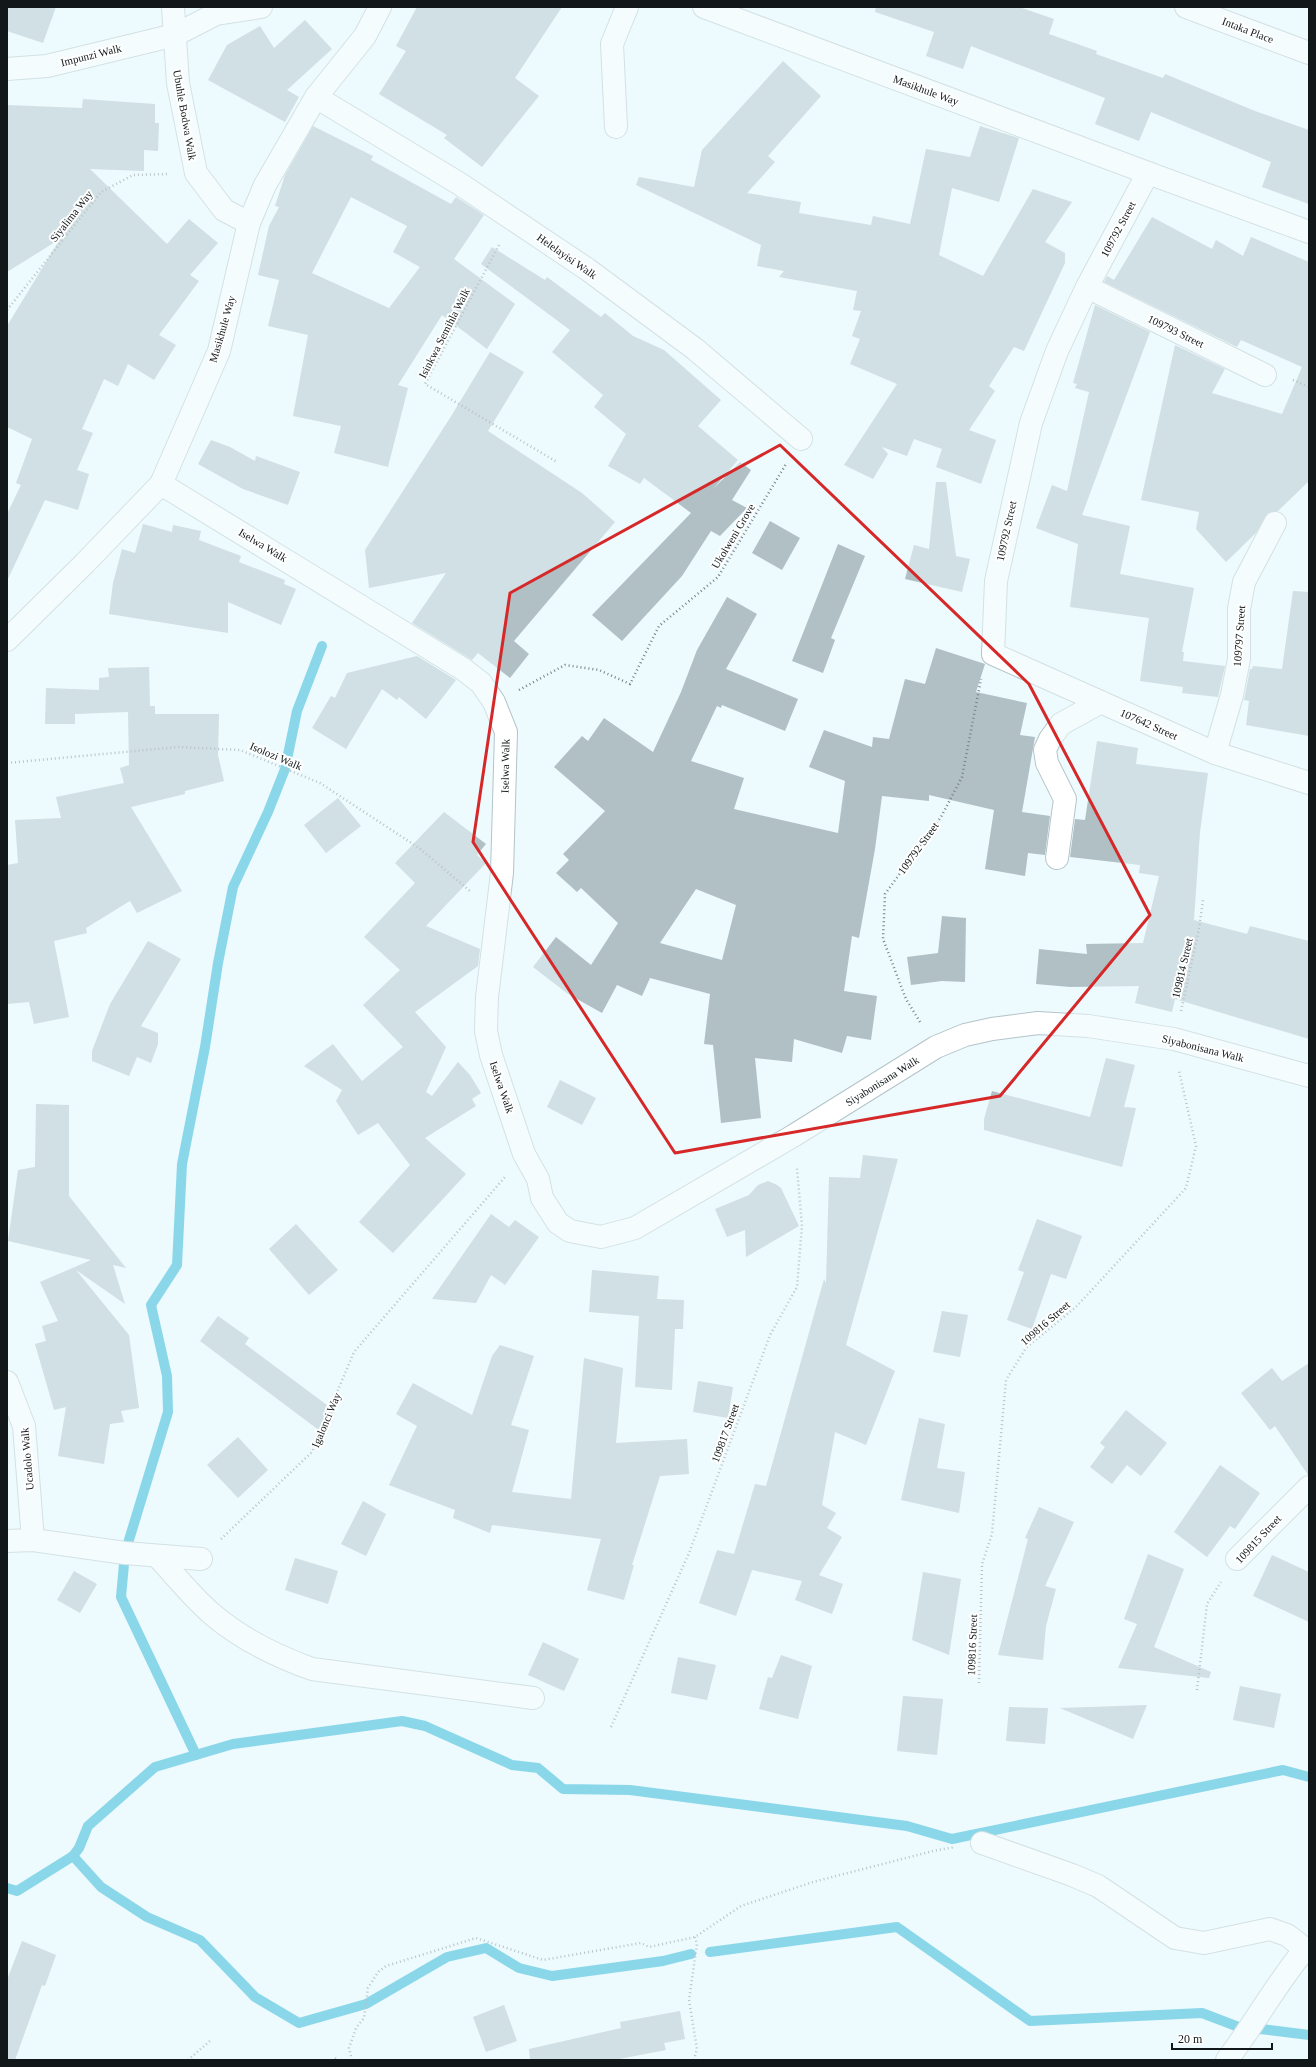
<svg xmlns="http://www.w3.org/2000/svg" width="1316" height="2067" font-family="Georgia,serif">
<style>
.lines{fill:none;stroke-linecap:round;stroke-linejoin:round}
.stream{stroke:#14aed3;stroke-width:10}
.building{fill:#b0c0c5;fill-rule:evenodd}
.street-casing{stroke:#b4c4c9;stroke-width:24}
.path{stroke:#798285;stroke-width:2.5;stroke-dasharray:1 3;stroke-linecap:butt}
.street{stroke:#fff;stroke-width:22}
.marked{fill:none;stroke:#d62828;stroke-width:3;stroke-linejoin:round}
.labels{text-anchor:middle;stroke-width:4;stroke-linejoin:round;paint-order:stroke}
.street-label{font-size:11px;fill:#12181a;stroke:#fff}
</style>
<rect width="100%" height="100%" fill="#edfafe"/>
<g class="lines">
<g class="stream">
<path d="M 196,1755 L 121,1597 L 125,1553 L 168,1412 L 167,1376 L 151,1305 L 177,1265 L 182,1164 L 205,1047 L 218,963 L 233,887 L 268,812 L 285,769 L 297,711 L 322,646"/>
<path d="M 73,1856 L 101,1887 L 147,1917 L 200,1940 L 255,1997 L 299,2023 L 366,2004 L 447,1957 L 486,1948 L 519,1968 L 552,1976 L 663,1961 L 691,1954"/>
<path d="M 7,1888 L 17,1891 L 73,1856 L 79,1848 L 88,1826 L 155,1767 L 233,1744 L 402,1721 L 425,1726 L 512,1765 L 538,1768 L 563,1789 L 630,1790 L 907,1826 L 952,1839 L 1283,1770 L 1309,1777"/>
<path d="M 710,1952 L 897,1927 L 1030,2021 L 1202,2013 L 1249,2031 L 1261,2029 L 1309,2035"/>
</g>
</g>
<g class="building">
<path d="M 7,7 L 56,7 L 43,43 L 7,31 Z"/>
<path d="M 417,7 L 562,7 L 515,78 L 539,96 L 482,167 L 444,138 L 447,135 L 379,94 L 406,51 L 396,46 Z"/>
<path d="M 876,7 L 1019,7 L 1054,19 L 1049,34 L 1097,51 L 1096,54 L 1163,78 L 1165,74 L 1255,111 L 1309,130 L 1309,204 L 1262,187 L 1271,162 L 1151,112 L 1139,141 L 1095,124 L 1105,98 L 971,46 L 963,69 L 926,56 L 934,32 L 875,12 Z"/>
<path d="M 305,20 L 332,49 L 287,90 L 299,97 L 285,122 L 208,80 L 227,45 L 260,26 L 274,48 Z"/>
<path d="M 783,61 L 821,96 L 768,156 L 775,162 L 747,193 L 801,202 L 799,213 L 871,225 L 873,216 L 910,224 L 926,149 L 970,157 L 980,126 L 1019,138 L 999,202 L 952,188 L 939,255 L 983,276 L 1033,189 L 1072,202 L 1045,242 L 1065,253 L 1065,263 L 1024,351 L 1014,347 L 989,386 L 995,391 L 969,430 L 996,440 L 981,484 L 936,467 L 942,449 L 914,439 L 907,456 L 882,447 L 888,454 L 873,479 L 844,465 L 897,384 L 850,364 L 860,339 L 852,336 L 861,311 L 853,310 L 857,291 L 779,277 L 784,271 L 757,266 L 761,245 L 636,185 L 639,177 L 694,187 L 702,150 Z"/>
<path d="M 83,99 L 155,104 L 155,123 L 159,123 L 158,151 L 144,150 L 144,171 L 90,169 L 167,244 L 189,219 L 218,243 L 190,275 L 199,281 L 159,335 L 176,345 L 154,380 L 128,364 L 118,386 L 104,379 L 82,429 L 93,433 L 77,470 L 89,474 L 78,510 L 45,500 L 7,581 L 7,514 L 21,485 L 16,483 L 32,439 L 7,427 L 7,326 L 60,239 L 7,272 L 7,105 L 82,108 Z"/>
<path d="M 313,126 L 373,156 L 371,160 L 451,204 L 456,197 L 484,215 L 454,259 L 515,304 L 487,349 L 442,315 L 398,385 L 408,388 L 388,467 L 334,453 L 341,426 L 293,416 L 308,335 L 268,326 L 279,280 L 258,275 L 269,226 L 279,207 L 275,206 L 285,175 ZM 351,197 L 407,226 L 393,252 L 420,267 L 389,308 L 312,273 Z"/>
<path d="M 1152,217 L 1212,249 L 1216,240 L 1243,256 L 1251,237 L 1309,262 L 1309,481 L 1278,511 L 1268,513 L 1256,533 L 1226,562 L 1196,529 L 1199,512 L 1141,500 L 1175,345 L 1225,369 L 1212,393 L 1282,414 L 1302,367 L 1241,340 L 1237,347 L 1104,282 L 1107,276 L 1114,280 Z"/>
<path d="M 492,247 L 545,280 L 547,277 L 601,317 L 605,313 L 633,336 L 664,350 L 721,400 L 698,426 L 738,460 L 713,489 L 740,462 L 751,470 L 732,500 L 747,508 L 720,536 L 711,531 L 682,576 L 622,641 L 592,615 L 691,513 L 644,478 L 640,484 L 608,466 L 626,434 L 594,407 L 603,395 L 552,352 L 570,330 L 481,264 Z"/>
<path d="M 1095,305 L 1150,332 L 1082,515 L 1130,526 L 1120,574 L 1194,588 L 1182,652 L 1184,652 L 1183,661 L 1225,666 L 1218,697 L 1182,693 L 1183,687 L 1140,681 L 1149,618 L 1070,607 L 1078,544 L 1036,528 L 1052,485 L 1067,491 L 1089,392 L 1075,388 L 1077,384 L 1073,383 Z"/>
<path d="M 490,352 L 524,372 L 488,431 L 582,493 L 615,522 L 514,641 L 529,654 L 510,678 L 478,653 L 472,660 L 412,623 L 446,573 L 369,588 L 365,550 L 450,418 Z"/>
<path d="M 211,440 L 230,447 L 255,461 L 256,456 L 300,472 L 288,505 L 243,489 L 198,464 Z"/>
<path d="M 936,482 L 946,482 L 956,556 L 970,559 L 962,592 L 905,579 L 914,545 L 929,549 Z"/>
<path d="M 770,521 L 800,538 L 782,570 L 752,553 Z"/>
<path d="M 143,524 L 172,532 L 173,525 L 201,531 L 199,540 L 241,556 L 239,562 L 285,580 L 284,584 L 296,589 L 281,625 L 228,602 L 228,633 L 109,614 L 113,583 L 122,549 L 135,553 Z"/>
<path d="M 838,544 L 865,556 L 831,638 L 835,640 L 823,673 L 792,661 Z"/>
<path d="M 1293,591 L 1309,592 L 1309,736 L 1246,725 L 1249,701 L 1244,700 L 1250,669 L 1252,669 L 1253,666 L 1282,669 Z"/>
<path d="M 727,597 L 757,614 L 726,669 L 798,699 L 785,731 L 722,705 L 721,708 L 717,706 L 691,761 L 744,778 L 734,809 L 838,833 L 845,781 L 809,767 L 824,730 L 872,747 L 873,737 L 889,739 L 905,679 L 925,684 L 936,648 L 985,664 L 976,692 L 1027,703 L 1020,735 L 1035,737 L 1022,812 L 1050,816 L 1045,855 L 1028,853 L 1025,876 L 985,869 L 994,810 L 929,795 L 929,801 L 882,796 L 875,849 L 859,938 L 852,936 L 844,991 L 877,996 L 871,1040 L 847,1036 L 842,1053 L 794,1039 L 792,1062 L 755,1058 L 761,1118 L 721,1123 L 713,1045 L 704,1044 L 710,994 L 650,978 L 642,996 L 617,985 L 602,1013 L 568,994 L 533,967 L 556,937 L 591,965 L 618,923 L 581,888 L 577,892 L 556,873 L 569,860 L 563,854 L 605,811 L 554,767 L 582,736 L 588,741 L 604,718 L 653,752 L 681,692 L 697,650 ZM 696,889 L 736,905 L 722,960 L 660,943 Z"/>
<path d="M 417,656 L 456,680 L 426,719 L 399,697 L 397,700 L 382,689 L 346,749 L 312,728 L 331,696 L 335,698 L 347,673 Z"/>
<path d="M 149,667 L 150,706 L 155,706 L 155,714 L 219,714 L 218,755 L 224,781 L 185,791 L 185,794 L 131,807 L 182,891 L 137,913 L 130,901 L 86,928 L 87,933 L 54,941 L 69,1017 L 34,1024 L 29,1002 L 7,1004 L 7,865 L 18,863 L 15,820 L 61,818 L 56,797 L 124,783 L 120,768 L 129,765 L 128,712 L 75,714 L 75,724 L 45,724 L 46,688 L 99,690 L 99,678 L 109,677 L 108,668 Z"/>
<path d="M 1097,741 L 1138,748 L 1136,764 L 1208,773 L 1200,832 L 1194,920 L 1247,934 L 1250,926 L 1309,941 L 1309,1039 L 1175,999 L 1172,1012 L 1135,1003 L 1139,986 L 1070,987 L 1036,984 L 1039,949 L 1087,954 L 1086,944 L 1143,943 L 1159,876 L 1139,873 L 1140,865 L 1070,857 L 1075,819 L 1085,820 Z"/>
<path d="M 338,798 L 361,826 L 326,853 L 304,825 Z"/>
<path d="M 444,812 L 486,844 L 477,855 L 486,863 L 426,926 L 480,949 L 478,966 L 415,1012 L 446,1047 L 426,1092 L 432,1096 L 458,1062 L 470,1075 L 481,1093 L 472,1099 L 476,1106 L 425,1138 L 466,1174 L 393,1253 L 359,1222 L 410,1165 L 378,1123 L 358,1135 L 336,1101 L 342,1090 L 304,1066 L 333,1044 L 362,1081 L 403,1047 L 363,1005 L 400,970 L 364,937 L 415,883 L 395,863 Z"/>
<path d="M 942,916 L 966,918 L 965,982 L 942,981 L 911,985 L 907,957 L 938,953 Z"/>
<path d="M 148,941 L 181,959 L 141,1026 L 158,1033 L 158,1044 L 151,1063 L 137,1057 L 129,1076 L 92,1061 L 92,1051 L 110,1004 Z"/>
<path d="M 1106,1058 L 1135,1065 L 1124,1107 L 1136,1108 L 1122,1167 L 984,1130 L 984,1119 L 992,1091 L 1090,1117 Z"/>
<path d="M 560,1080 L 596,1098 L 582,1125 L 547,1107 Z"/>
<path d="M 36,1104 L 69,1105 L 69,1196 L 126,1268 L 113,1265 L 125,1304 L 76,1270 L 129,1335 L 139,1408 L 121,1411 L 124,1422 L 110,1424 L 104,1464 L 58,1456 L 66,1407 L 54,1410 L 35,1344 L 46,1341 L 42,1326 L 58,1321 L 40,1282 L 91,1260 L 8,1241 L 18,1170 L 35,1167 Z"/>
<path d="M 863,1155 L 898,1159 L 846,1345 L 895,1371 L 866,1445 L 835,1432 L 822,1505 L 836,1513 L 827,1528 L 842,1537 L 819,1575 L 843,1584 L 832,1614 L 795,1600 L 802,1581 L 752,1570 L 736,1616 L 699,1603 L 717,1550 L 734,1554 L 755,1484 L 766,1486 L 824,1279 L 826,1283 L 829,1177 L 860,1178 Z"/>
<path d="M 768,1181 L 777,1185 L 781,1188 L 799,1226 L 746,1257 L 745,1230 L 727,1237 L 715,1209 L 749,1195 L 758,1185 Z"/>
<path d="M 491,1214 L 509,1227 L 515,1220 L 539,1237 L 505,1285 L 491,1275 L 476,1303 L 432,1299 Z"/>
<path d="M 1037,1219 L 1082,1236 L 1066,1279 L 1051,1274 L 1032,1329 L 1007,1320 L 1024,1272 L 1018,1270 Z"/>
<path d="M 296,1224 L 338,1270 L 309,1295 L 269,1249 Z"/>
<path d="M 592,1270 L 659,1276 L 657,1299 L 684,1300 L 683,1329 L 675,1329 L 672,1390 L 635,1387 L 639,1316 L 589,1312 Z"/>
<path d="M 942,1311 L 968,1315 L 960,1357 L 933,1352 Z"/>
<path d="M 218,1316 L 249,1338 L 245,1344 L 335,1411 L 320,1431 L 200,1341 Z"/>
<path d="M 500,1345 L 534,1356 L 511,1425 L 529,1430 L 512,1492 L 571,1499 L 584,1358 L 623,1368 L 616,1443 L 687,1439 L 689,1474 L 660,1476 L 632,1565 L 634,1565 L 624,1600 L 587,1590 L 601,1539 L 492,1525 L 490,1533 L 453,1518 L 455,1510 L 389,1485 L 417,1426 L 396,1414 L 413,1383 L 472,1415 L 492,1356 Z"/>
<path d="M 1309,1363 L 1309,1475 L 1308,1475 L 1275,1426 L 1270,1430 L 1241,1393 L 1272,1368 L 1282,1381 Z"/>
<path d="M 698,1381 L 733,1387 L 728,1418 L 693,1412 Z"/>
<path d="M 1126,1410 L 1167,1443 L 1141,1476 L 1127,1465 L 1112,1484 L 1090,1467 L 1105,1447 L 1100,1443 Z"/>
<path d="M 919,1418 L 945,1424 L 937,1468 L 965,1472 L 959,1513 L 901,1500 Z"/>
<path d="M 238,1437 L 268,1470 L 238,1498 L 207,1465 Z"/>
<path d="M 1220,1465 L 1260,1493 L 1235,1529 L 1230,1526 L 1207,1557 L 1174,1532 Z"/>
<path d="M 363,1501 L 386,1514 L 366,1556 L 341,1544 Z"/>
<path d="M 1039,1507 L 1074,1522 L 1045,1586 L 1056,1589 L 1046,1626 L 1043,1660 L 998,1655 L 1028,1539 L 1025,1538 Z"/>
<path d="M 1148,1554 L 1184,1569 L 1154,1647 L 1211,1672 L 1209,1678 L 1118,1668 L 1137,1624 L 1124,1619 Z"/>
<path d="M 1272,1555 L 1309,1572 L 1309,1622 L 1253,1596 Z"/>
<path d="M 295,1558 L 338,1571 L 328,1604 L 285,1590 Z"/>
<path d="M 74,1571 L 97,1584 L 80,1613 L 57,1600 Z"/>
<path d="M 923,1572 L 961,1579 L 949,1655 L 912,1640 Z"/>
<path d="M 543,1642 L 579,1659 L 564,1691 L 528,1675 Z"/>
<path d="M 781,1655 L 812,1666 L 798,1719 L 759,1709 L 768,1677 L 772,1678 Z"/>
<path d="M 678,1657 L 716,1665 L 707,1700 L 671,1693 Z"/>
<path d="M 1240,1686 L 1281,1694 L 1274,1728 L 1233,1720 Z"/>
<path d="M 903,1696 L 943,1699 L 937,1755 L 897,1751 Z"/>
<path d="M 1147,1705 L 1133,1739 L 1060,1708 Z"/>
<path d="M 1009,1707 L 1048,1708 L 1045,1744 L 1006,1741 Z"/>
<path d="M 22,1941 L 56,1955 L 45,1986 L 42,1985 L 15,2060 L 7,2060 L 7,1980 Z"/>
<path d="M 504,2005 L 517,2041 L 486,2052 L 473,2017 Z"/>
<path d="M 680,2011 L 685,2039 L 664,2043 L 666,2050 L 614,2060 L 530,2060 L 529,2049 L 621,2028 L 620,2022 Z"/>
</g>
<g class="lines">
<g class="street-casing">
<g id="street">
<path d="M 173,7 L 178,83 L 196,173 L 224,210 L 249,223"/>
<path d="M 704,7 L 1148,173"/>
<path d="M 1186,7 L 1309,53"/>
<path d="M 7,69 L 47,66 L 175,35 L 216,14 L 261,7"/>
<path d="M 316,97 L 460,184 L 587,269 L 695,349 L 801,439"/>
<path d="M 616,127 L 612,44 L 627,7"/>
<path d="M 1309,232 L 1148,173 L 1087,287 L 1057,351 L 1031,423 L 996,581 L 993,654 L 1215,753 L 1309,783"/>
<path d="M 1087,287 L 1265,375"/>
<path d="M 161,484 L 463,669 L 481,683 L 494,702 L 506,732 L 502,873 L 487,997 L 486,1031 L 491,1055 L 524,1154 L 538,1179 L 542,1198 L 558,1223 L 570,1231 L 601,1237 L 635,1228 L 793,1136 L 936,1047 L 965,1035 L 992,1029 L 1038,1023 L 1088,1026 L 1174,1039 L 1309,1076"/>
<path d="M 7,640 L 85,563 L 161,484 L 219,351 L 249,223 L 265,185 L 316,97 L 365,36 L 380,7"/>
<path d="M 1215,753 L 1232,695 L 1239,659 L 1239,609 L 1244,582 L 1275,523"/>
<path d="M 1057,858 L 1065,799 L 1047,763 L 1045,750 L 1050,739 L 1061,724 L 1101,702"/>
<path d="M 7,1382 L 24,1426 L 33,1540"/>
<path d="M 7,1541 L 33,1540 L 125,1553 L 201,1559"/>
<path d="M 157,1556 C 175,1575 192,1597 212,1614 C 241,1639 276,1656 312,1669 L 533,1698"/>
<path d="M 1237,1559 L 1309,1487"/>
<path d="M 982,1843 L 1072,1875 L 1098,1886 L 1175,1938 L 1204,1943 L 1270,1929 L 1287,1935 L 1305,1949"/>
<path d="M 1227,2060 C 1255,2023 1276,1984 1305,1949 L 1309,1949"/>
</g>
</g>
<g class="path">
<path d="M 499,245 L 425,384 L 557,462"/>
<path d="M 7,310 L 101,192 L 133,175 L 168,174"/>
<path d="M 1293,380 L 1309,387"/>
<path d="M 519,690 L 565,665 L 599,670 L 630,684 L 659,626 L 718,577 L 786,464"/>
<path d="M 7,763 L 178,747 L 240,750 L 320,783 L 419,848 L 470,891"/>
<path d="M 1181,1011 L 1199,929 L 1203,900"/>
<path d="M 920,1022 L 906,999 L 883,939 L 885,894 L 941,817 L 962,777 L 981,679"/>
<path d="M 221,1539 L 312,1452 L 354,1352 L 505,1177"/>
<path d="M 979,1683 L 982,1564 L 992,1534 L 1006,1380 L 1026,1348 L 1076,1307 L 1186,1188 L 1196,1146 L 1179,1071"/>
<path d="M 1197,1690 L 1207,1604 L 1221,1582"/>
<path d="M 611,1727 L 689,1553 L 770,1335 L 797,1287 L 802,1226 L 797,1168"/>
<path d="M 335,2058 L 337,2060"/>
<path d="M 188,2060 L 211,2040"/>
<path d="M 352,2060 L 349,2048 L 356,2028 L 364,2018 L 368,1988 L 378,1972 L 386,1966 L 476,1938 L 543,1960 L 641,1943 L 649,1947 L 695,1937 L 741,1906 L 813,1882 L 933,1851 L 955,1847"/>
<path d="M 694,2060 L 697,2049 L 689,2000 L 697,1944 L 695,1937"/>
</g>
<use href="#street" class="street"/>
</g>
<path d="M0 0H1316V2067H0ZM 780,445 L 1029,684 L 1150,915 L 1000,1096 L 675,1153 L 473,842 L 510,593 Z" fill="#edfafe" fill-opacity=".55" fill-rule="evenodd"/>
<path class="marked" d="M 780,445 L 1029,684 L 1150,915 L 1000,1096 L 675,1153 L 473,842 L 510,593 Z"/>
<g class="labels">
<g class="street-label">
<text transform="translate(1248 30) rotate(21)" y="4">Intaka Place</text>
<text transform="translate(91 55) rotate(-14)" y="4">Impunzi Walk</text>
<text transform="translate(926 90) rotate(20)" y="4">Masikhule Way</text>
<text transform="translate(185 115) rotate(80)" y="4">Ubuhle Bodwa Walk</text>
<text transform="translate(71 216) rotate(-52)" y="4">Siyalima Way</text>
<text transform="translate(1118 229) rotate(-62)" y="4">109792 Street</text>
<text transform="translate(567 256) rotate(35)" y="4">Helelayisi Walk</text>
<text transform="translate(222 329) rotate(-74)" y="4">Masikhule Way</text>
<text transform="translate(1176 331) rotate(26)" y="4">109793 Street</text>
<text transform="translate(444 333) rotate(-63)" y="4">Isinkwa Semihla Walk</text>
<text transform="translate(1006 531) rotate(-78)" y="4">109792 Street</text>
<text transform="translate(733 536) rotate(-59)" y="4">Ukolweni Grove</text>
<text transform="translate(263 545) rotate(31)" y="4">Iselwa Walk</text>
<text transform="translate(1239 636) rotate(-86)" y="4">109797 Street</text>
<text transform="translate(1149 724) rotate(24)" y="4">107642 Street</text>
<text transform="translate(276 756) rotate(23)" y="4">Isolozi Walk</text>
<text transform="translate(505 766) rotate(-89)" y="4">Iselwa Walk</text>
<text transform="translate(918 848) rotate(-54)" y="4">109792 Street</text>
<text transform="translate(1182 968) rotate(-77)" y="4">109814 Street</text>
<text transform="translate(1203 1048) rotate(14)" y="4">Siyabonisana Walk</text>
<text transform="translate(882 1081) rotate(-32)" y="4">Siyabonisana Walk</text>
<text transform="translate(502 1087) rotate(71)" y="4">Iselwa Walk</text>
<text transform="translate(1045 1323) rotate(-41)" y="4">109816 Street</text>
<text transform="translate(326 1420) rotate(-67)" y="4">Igalonci Way</text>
<text transform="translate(725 1433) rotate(-70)" y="4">109817 Street</text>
<text transform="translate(27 1459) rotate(-95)" y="4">Ucadolo Walk</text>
<text transform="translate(1258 1539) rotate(-47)" y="4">109815 Street</text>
<text transform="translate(972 1645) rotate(-88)" y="4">109816 Street</text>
</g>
</g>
<rect width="1316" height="2067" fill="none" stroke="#12181a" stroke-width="16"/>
<path d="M1172 2043v6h100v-6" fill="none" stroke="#12181a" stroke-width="2"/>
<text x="1178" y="2043" font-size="12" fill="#12181a" stroke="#ffffff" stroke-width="3" paint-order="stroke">20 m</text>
</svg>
